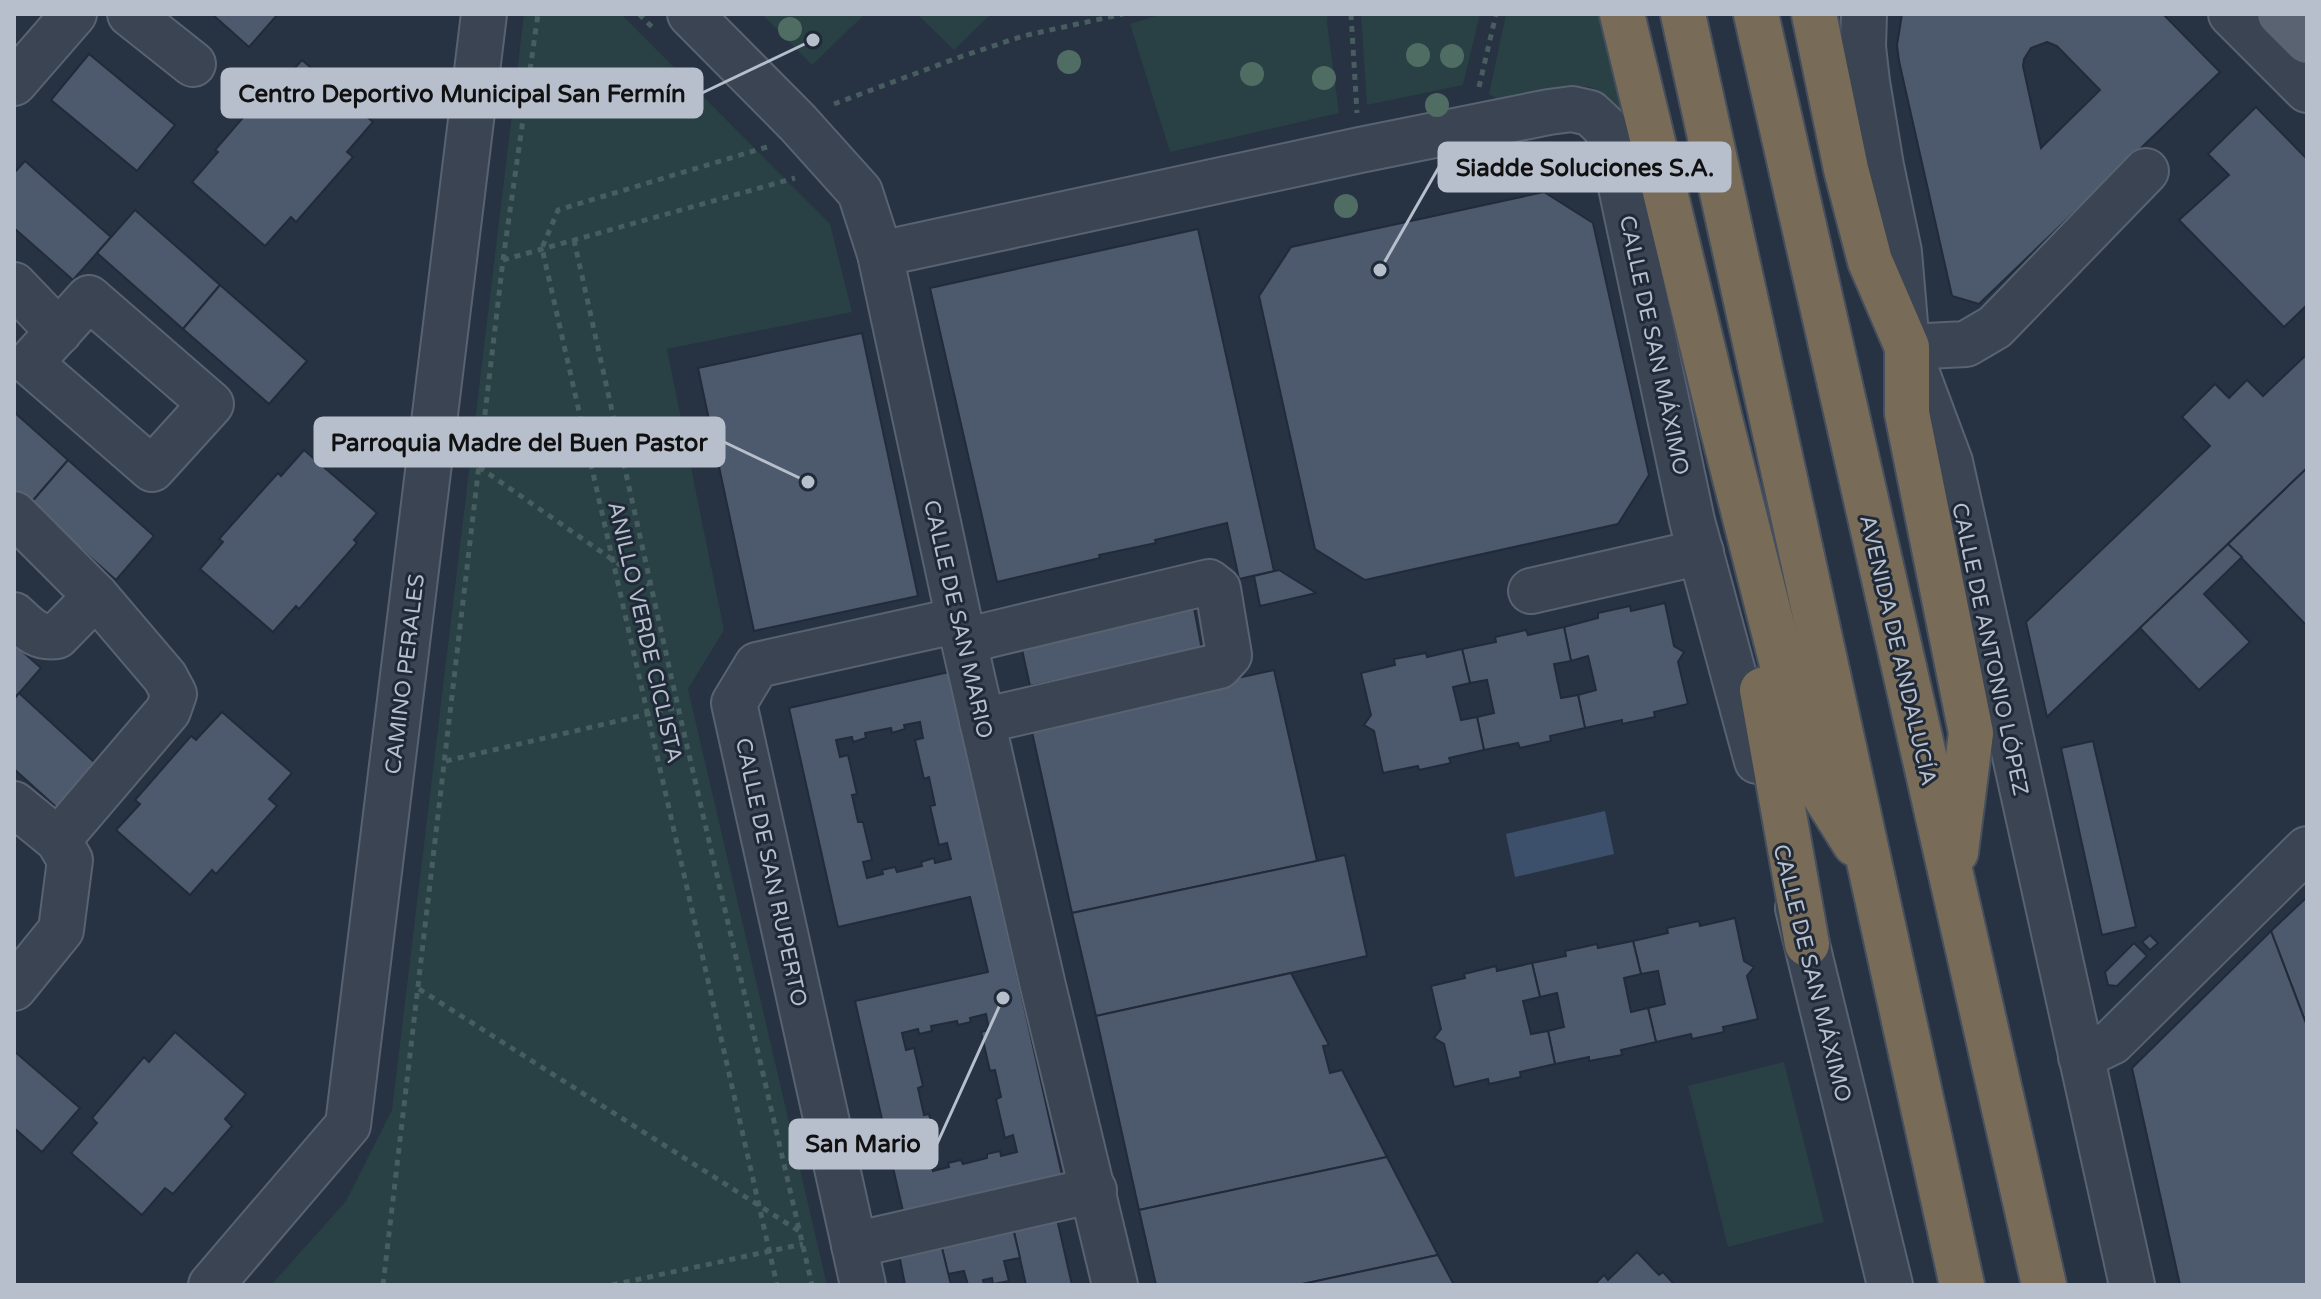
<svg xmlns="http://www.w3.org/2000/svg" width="2321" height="1299" font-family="'Varela Round',sans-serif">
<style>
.green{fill:#294044}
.water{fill:#3c4f6b}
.building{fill:#4d596c;stroke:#222b3a;stroke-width:2;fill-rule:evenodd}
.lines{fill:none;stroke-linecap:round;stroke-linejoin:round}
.minor-casing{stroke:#596270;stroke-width:48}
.major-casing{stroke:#454d5c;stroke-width:48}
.highway-casing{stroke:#464f5d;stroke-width:48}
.path{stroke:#475d60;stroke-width:5;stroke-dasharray:6 6;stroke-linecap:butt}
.minor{stroke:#3b4452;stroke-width:44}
.major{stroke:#596372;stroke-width:44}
.highway{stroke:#786c58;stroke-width:44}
.tree{fill:#4f6d62}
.labels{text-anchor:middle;stroke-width:6;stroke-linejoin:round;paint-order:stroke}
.street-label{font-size:22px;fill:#b8bfcc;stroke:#1f2938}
.leader{fill:none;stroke:#b8bfcc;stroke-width:3}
.callout-dot{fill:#b8bfcc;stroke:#1f2938;stroke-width:3}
.callout{fill:#b8bfcc;stroke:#b8bfcc;stroke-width:3}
.callout-label{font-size:24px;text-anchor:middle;font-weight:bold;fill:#111}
</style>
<rect width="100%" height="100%" fill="#273243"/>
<g class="green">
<path d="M 524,14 L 621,14 L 830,224 L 852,312 L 667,349 L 724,630 L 688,689 L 827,1285 L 271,1285 L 346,1201 L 392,1110 Z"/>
<path d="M 762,14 L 865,14 L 812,65 Z"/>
<path d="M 917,14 L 991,14 L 954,50 Z"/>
<path d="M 1162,14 L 1328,14 L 1327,22 L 1339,113 L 1170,152 L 1130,24 Z"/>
<path d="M 1361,14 L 1480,14 L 1463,85 L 1367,105 Z"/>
<path d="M 1506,14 L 1602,14 L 1624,113 C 1614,103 1604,90 1589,87 C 1568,83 1522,96 1500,101 L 1489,94 Z"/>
<path d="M 1784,1062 L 1824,1222 L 1728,1247 L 1688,1086 Z"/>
</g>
<path class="water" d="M 1605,811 L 1614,854 L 1515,877 L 1506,834 Z"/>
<g class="building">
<path d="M 212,14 L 278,14 L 249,47 Z"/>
<path d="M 1902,14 L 2163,14 L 2220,72 L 1979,304 L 1952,296 L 1899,61 L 1897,45 ZM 2047,42 L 2057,46 L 2100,90 L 2041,148 L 2023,66 L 2024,59 L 2031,48 Z"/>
<path d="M 89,54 L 175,125 L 137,171 L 51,100 Z"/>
<path d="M 302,60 L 373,122 L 347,152 L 353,157 L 296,222 L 291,217 L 265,246 L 192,182 L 218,152 L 215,150 L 272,84 L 277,88 Z"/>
<path d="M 2256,107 L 2307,159 L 2307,305 L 2284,327 L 2179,220 L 2229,175 L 2208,154 Z"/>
<path d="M 25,161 L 111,237 L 73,280 L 14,228 L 14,173 Z"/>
<path d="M 1544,192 L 1593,223 L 1649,475 L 1618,524 L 1365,580 L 1315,549 L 1259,296 L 1291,247 Z"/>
<path d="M 135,210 L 220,285 L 183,329 L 97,253 Z"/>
<path d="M 1198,229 L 1274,571 L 1239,579 L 1227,523 L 1155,540 L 1156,543 L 1099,555 L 1100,558 L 997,582 L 930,288 Z"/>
<path d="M 220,285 L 307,361 L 269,404 L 183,329 Z"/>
<path d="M 862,333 L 918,596 L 754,631 L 698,368 Z"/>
<path d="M 2307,354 L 2307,468 L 2047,717 L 2026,622 L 2210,446 L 2182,417 L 2215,384 L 2229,398 L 2247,380 L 2263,396 Z"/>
<path d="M 14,412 L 68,460 L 30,504 L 14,490 Z"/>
<path d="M 304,450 L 377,513 L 354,540 L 357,543 L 299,609 L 296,606 L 273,632 L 200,569 L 223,542 L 219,539 L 278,473 L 281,476 Z"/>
<path d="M 68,460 L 154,536 L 116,580 L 30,504 Z"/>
<path d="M 2307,468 L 2307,626 L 2228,544 Z"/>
<path d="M 2228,544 L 2242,557 L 2204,594 L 2250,642 L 2199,690 L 2140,628 Z"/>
<path d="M 1279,570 L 1316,593 L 1260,606 L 1254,576 Z"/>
<path d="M 1665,603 L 1674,646 L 1684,652 L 1678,662 L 1688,704 L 1654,712 L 1655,717 L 1622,724 L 1622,720 L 1585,728 L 1578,695 L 1596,690 L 1588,656 L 1571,661 L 1564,627 L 1598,618 L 1598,613 L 1630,606 L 1631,611 Z"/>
<path d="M 1194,608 L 1202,650 L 1030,686 L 1021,645 Z"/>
<path d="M 1564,627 L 1571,661 L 1554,664 L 1561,698 L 1578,695 L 1585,728 L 1550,736 L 1551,741 L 1520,748 L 1518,743 L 1484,750 L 1477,717 L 1494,713 L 1487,680 L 1470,683 L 1462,649 L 1496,642 L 1495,637 L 1526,630 L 1528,635 Z"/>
<path d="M 14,644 L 41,668 L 14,699 Z"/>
<path d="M 1462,649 L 1470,683 L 1453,687 L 1461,720 L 1477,717 L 1484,750 L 1449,758 L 1451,763 L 1419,770 L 1418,766 L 1383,773 L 1374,731 L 1364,725 L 1371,715 L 1361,673 L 1395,665 L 1394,659 L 1426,653 L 1427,657 Z"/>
<path d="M 1274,670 L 1317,861 L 1072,913 L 1030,723 Z"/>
<path d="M 949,672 L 1064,1184 L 905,1220 L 855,1001 L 988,972 L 970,897 L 838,927 L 789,708 ZM 920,722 L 923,738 L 915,740 L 924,779 L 929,777 L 935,805 L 930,806 L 939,845 L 947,843 L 951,859 L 935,863 L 934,858 L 921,862 L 922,866 L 897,872 L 895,867 L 882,870 L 883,874 L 867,878 L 863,862 L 872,860 L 863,822 L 858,822 L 852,795 L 857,794 L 848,755 L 840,757 L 836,740 L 852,737 L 853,742 L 866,738 L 865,733 L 891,728 L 892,733 L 905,729 L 904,725 ZM 986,1014 L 989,1030 L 981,1032 L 990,1071 L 995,1070 L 1001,1097 L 996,1099 L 1005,1138 L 1013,1135 L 1017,1152 L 1001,1156 L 1000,1151 L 987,1154 L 987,1158 L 963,1164 L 961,1160 L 948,1163 L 949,1167 L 933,1171 L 929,1154 L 938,1153 L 929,1114 L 924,1115 L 918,1088 L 923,1086 L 914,1048 L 906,1050 L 902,1033 L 918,1029 L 919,1034 L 932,1031 L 931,1026 L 957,1021 L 958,1025 L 971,1022 L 970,1018 Z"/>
<path d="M 19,693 L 105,772 L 65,815 L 14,769 L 14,699 Z"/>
<path d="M 222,712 L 292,773 L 269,799 L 277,806 L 216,874 L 212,870 L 190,895 L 116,830 L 140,804 L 135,800 L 191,736 L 196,740 Z"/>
<path d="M 2093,741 L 2136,927 L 2102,935 L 2061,748 Z"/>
<path d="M 1345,855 L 1367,956 L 1096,1016 L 1072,913 Z"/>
<path d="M 2307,897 L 2307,1026 L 2271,931 Z"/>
<path d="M 1735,918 L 1744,961 L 1754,967 L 1747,976 L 1758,1019 L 1723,1027 L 1724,1032 L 1692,1039 L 1691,1034 L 1656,1042 L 1648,1008 L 1665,1004 L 1658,971 L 1641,974 L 1633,941 L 1668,933 L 1667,928 L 1699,921 L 1700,926 Z"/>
<path d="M 2271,931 L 2307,1026 L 2307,1285 L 2180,1285 L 2132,1068 Z"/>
<path d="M 2150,935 L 2158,943 L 2150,950 L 2142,942 Z"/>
<path d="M 1633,941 L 1641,974 L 1624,978 L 1631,1012 L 1648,1008 L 1656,1042 L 1621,1050 L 1622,1055 L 1589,1061 L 1589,1057 L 1555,1064 L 1548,1031 L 1564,1027 L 1557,993 L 1540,997 L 1532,963 L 1566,956 L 1565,951 L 1597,944 L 1598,948 Z"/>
<path d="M 2134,943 L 2147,956 L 2117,986 L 2108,985 L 2105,972 Z"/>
<path d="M 1532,963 L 1540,997 L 1523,1001 L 1531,1034 L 1548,1031 L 1555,1064 L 1520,1072 L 1521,1077 L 1489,1084 L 1488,1079 L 1454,1087 L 1444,1044 L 1434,1038 L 1441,1029 L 1431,986 L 1465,978 L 1464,974 L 1496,966 L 1497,971 Z"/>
<path d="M 1291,973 L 1329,1045 L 1323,1046 L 1330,1073 L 1342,1070 L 1387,1157 L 1139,1210 L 1096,1016 Z"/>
<path d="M 175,1032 L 246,1094 L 225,1119 L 232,1126 L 173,1194 L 165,1188 L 142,1215 L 71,1153 L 97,1123 L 92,1118 L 144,1057 L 149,1062 Z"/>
<path d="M 14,1051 L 80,1108 L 42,1152 L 14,1128 Z"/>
<path d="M 1387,1157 L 1438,1255 L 1298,1285 L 1156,1285 L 1139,1210 Z"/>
<path d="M 1057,1219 L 1072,1285 L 1026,1285 L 1013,1228 Z"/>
<path d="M 1013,1228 L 1020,1258 L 1004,1261 L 1009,1281 L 993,1284 L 992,1278 L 983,1280 L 984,1285 L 968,1285 L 964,1271 L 948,1274 L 941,1244 Z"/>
<path d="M 941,1244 L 951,1285 L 905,1285 L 899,1254 Z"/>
<path d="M 1637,1252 L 1659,1275 L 1663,1272 L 1673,1283 L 1670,1285 L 1594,1285 L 1604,1275 L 1608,1280 Z"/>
<path d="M 1438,1255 L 1454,1285 L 1298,1285 Z"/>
</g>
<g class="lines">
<g class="minor-casing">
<g id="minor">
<path d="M 130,14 L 193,64"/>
<path d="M 690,14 L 798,123 L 860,192 L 880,254 L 959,620 L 1043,986 L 1115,1285"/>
<path d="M 1864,14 L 1863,47 L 1867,82 L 1881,166 L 1899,252 L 1907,347 L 1950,462 L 2132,1285"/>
<path d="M 2231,14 L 2307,90"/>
<path d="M 14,83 L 74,14"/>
<path d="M 880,254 L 1360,150 L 1549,112 L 1572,109 L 1590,113 L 1604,126 L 1611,140 L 1692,521 L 1757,761"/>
<path d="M 14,285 L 59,332"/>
<path d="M 89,298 L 211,404 L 152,469 L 30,363 Z"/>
<path d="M 1907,347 L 1966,344 L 1995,327 L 2146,171"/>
<path d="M 14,514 L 96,596 L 57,636 C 37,639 28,628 14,615"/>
<path d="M 1531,591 L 1701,552"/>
<path d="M 964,641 L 1209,582 L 1218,589 L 1229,655 L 1219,666 L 982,721"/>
<path d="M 14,804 L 58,840 L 70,860 L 61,930 L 14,988"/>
<path d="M 58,840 L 168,711 L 174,694 L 165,677 L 96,596"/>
<path d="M 1798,908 L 1890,1285"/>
<path d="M 2081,1057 L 2112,1042 L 2307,849"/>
<path d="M 854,1245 L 1094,1190"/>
<path d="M 211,1285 L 348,1125 L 484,14"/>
<path d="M 863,1285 L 734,703 L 757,665 L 959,620"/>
</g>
</g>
<g class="major-casing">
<path id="major" d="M 2280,14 L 2307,41"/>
</g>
<g class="highway-casing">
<g id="highway">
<path d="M 1622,14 L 1721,423 L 1809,771 L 1855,844"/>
<path d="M 1683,14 L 1962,1285"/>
<path d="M 1756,14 L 2044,1285"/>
<path d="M 1814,14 L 1846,169 L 1870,261 L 1907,347 L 1907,413 L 1971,733 L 1956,852"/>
<path d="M 1762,690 L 1807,944"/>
</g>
</g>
<g class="path">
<path d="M 639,14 L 652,27"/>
<path d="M 1351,14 L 1357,113"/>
<path d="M 1479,87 L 1496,14"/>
<path d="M 834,104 L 957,58 L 1023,36 L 1123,14"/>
<path d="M 767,147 L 558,210 L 542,248 L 777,1285"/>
<path d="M 574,240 L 678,707 L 812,1285"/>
<path d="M 503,260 L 795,178"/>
<path d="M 479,467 L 649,585"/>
<path d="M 446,761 L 678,707"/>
<path d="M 419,989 L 799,1231"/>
<path d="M 383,1285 L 503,260 L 538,14"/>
<path d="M 612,1285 L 803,1244"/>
</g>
<use href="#minor" class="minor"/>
<use href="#major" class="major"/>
<use href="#highway" class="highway"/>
</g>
<g class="tree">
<circle cx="790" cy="29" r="12"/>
<circle cx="1418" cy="55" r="12"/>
<circle cx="1452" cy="56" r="12"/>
<circle cx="1069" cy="62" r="12"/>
<circle cx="1252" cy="74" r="12"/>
<circle cx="1324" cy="78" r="12"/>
<circle cx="1437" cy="105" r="12"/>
<circle cx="1346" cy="206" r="12"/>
</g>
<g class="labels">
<g class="street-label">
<text transform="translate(1655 345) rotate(78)" y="8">CALLE DE SAN MÁXIMO</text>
<text transform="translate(959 619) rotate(77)" y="8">CALLE DE SAN MARIO</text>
<text transform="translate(646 632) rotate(77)" y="8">ANILLO VERDE CICLISTA</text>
<text transform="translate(1991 649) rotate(78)" y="8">CALLE DE ANTONIO LÓPEZ</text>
<text transform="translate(1899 650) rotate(77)" y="8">AVENIDA DE ANDALUCÍA</text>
<text transform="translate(404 674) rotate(-83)" y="8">CAMINO PERALES</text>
<text transform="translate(772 872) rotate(78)" y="8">CALLE DE SAN RUPERTO</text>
<text transform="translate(1813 973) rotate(76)" y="8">CALLE DE SAN MÁXIMO</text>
</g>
</g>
<path class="leader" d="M813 40L702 93M1380 270L1439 167M808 482L724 442M1003 998L937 1144"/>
<g class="callout-dot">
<circle cx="813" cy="40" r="8"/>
<circle cx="1380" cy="270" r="8"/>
<circle cx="808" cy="482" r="8"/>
<circle cx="1003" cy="998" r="8"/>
</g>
<g class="callout">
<rect x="222" y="69" width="480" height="48" rx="8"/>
<rect x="1439" y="143" width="291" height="48" rx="8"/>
<rect x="315" y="418" width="409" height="48" rx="8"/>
<rect x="790" y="1120" width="147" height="48" rx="8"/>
</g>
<g class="callout-label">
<text x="462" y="102">Centro Deportivo Municipal San Fermín</text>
<text x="1585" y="176">Siadde Soluciones S.A.</text>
<text x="519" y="451">Parroquia Madre del Buen Pastor</text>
<text x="863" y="1152">San Mario</text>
</g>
<rect width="2321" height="1299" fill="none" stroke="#b8bfcc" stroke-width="32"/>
</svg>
